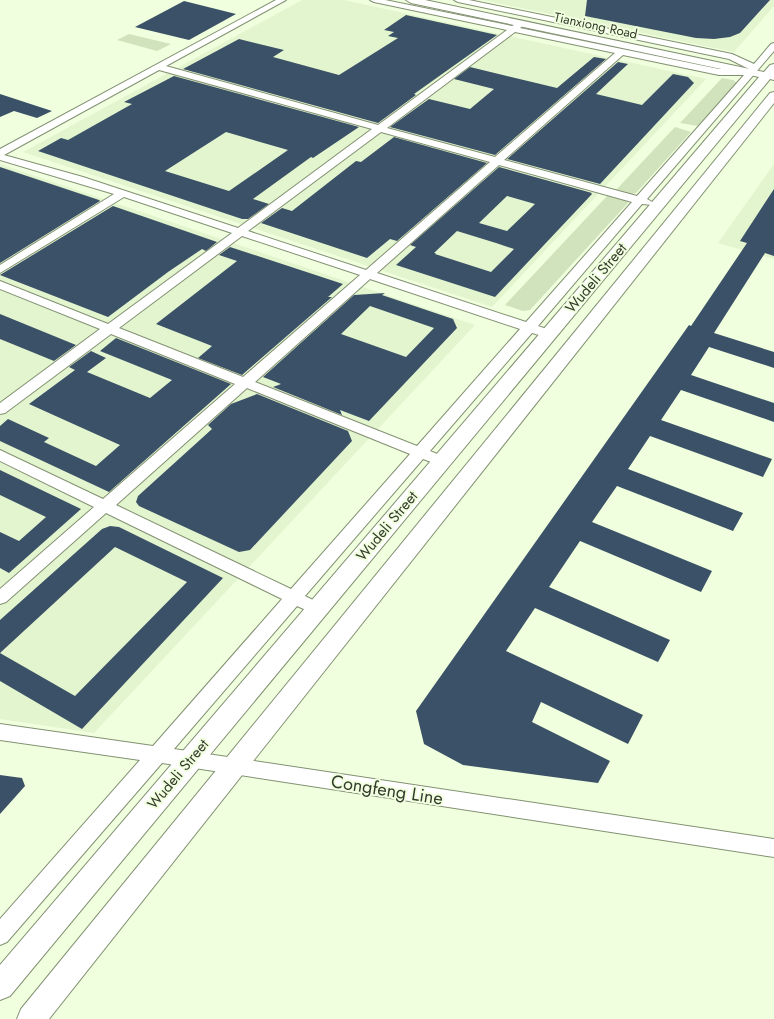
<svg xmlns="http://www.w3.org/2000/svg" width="774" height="1019" font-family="Jost,sans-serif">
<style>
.built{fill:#e3f5ce}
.green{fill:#d1e3bc}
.building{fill:#3b5167;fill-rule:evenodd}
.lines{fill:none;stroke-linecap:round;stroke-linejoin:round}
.minor-casing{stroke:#839173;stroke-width:2}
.major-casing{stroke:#839173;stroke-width:2}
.minor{fill:#fff;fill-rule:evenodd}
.major{fill:#fff;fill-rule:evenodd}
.labels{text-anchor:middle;stroke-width:4;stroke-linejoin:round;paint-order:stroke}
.far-street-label{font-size:13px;fill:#353b2e;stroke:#f0ffde}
.street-label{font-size:15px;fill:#353b2e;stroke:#f0ffde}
.near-street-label{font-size:18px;fill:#353b2e;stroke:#f0ffde}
</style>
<rect width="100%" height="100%" fill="#f0ffde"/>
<g class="built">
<path d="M 302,0 L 344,0 L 706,79 L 492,307 L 23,152 Z"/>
<path d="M 482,0 L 774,0 L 774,6 L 734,52 Z"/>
<path d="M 0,164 L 475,325 L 94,733 L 0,719 Z"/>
<path d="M 774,164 L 774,259 L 718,243 Z"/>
</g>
<g class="green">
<path d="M 129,34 L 171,44 L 157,51 L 117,40 Z"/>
<path d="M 722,78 L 733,80 L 737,83 L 698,126 L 680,123 Z"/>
<path d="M 675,127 L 691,132 L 636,193 L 630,194 L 616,190 Z"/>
<path d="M 608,195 L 626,200 L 628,203 L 530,310 L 523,311 L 505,305 Z"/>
</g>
<g class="building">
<path d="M 587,0 L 770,0 L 740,33 L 730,37 L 714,39 L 696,38 L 585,16 Z"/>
<path d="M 184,1 L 236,14 L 189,40 L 135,27 Z"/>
<path d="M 406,15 L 497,35 L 414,94 L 416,95 L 378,123 L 183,69 L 239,39 L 284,50 L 273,57 L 339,75 L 398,38 L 388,36 L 394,32 L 384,30 Z"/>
<path d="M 594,57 L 606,59 L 495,155 L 390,127 L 429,99 L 470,109 L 494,89 L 454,79 L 470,67 L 557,88 Z"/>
<path d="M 618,62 L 628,64 L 596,94 L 642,105 L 673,74 L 688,77 L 694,83 L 600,184 L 507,159 Z"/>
<path d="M 174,76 L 359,127 L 313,158 L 311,157 L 253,199 L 269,204 L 248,219 L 242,219 L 38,151 L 61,138 L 68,140 L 132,104 L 124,102 ZM 226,132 L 288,150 L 229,191 L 165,171 Z"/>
<path d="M 0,94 L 52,111 L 37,118 L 14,111 L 0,117 Z"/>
<path d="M 394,137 L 487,163 L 397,241 L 390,239 L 367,258 L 261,223 L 282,208 L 292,211 L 356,161 L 361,162 Z"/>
<path d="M 0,167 L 99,200 L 100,201 L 0,263 Z"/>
<path d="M 499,167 L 592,193 L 591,194 L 592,194 L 495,297 L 396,265 L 416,247 L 410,245 ZM 507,196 L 535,204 L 507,231 L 479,223 ZM 457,231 L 496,243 L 514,249 L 491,272 L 435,254 L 436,253 L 434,253 Z"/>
<path d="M 774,189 L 774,256 L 765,253 L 714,333 L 774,352 L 774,368 L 709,347 L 691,375 L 774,403 L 774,422 L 681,390 L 661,420 L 772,459 L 763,477 L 650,436 L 628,469 L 743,513 L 733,531 L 617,486 L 592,522 L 712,571 L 701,592 L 580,541 L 549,587 L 670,640 L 658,662 L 535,608 L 506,651 L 643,715 L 628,744 L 541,702 L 532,722 L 610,761 L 598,783 L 463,765 L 424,744 L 416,711 L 689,325 L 691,326 L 747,243 L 740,241 Z"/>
<path d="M 113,206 L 217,242 L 206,251 L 202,249 L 168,272 L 108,317 L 0,275 Z"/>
<path d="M 230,247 L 343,284 L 328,297 L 332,297 L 242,375 L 198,358 L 212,346 L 156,324 L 237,261 L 219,255 Z"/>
<path d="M 385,293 L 382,295 L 453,319 L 457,328 L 369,421 L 340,410 L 342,415 L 273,387 L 281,384 L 263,377 L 354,295 ZM 370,306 L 434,328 L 406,357 L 341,334 Z"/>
<path d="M 0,314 L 76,345 L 54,361 L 0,339 Z"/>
<path d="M 116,338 L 231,384 L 109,492 L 0,441 L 0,426 L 8,419 L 49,438 L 44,442 L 96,466 L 120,445 L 29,404 L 75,370 L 69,367 L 91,351 L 106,358 L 87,372 L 150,398 L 172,380 L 100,351 Z"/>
<path d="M 257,394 L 348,431 L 352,441 L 250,550 L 239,552 L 139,506 L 136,502 L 138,496 L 212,429 L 208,425 L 231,404 Z"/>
<path d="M 0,470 L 81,509 L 9,573 L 0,568 L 0,532 L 19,541 L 46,517 L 0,495 Z"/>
<path d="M 110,526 L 119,527 L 223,578 L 82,729 L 0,681 L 0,653 L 75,696 L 187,582 L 115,547 L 0,653 L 0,620 L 102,529 Z"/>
<path d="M 0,775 L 22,778 L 25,786 L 0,814 Z"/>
</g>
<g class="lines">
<g class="minor-casing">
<path id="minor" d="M 276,0 L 286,0 L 166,66 L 378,125 L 507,30 L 374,2 L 370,0 L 385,0 L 512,26 L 522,21 L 526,23 L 520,28 L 719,69 L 749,69 L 729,59 L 458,2 L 454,0 L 469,0 L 732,54 L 754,64 L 771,44 L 774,43 L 774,51 L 647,199 L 654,203 L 653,205 L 642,204 L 538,326 L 553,331 L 555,334 L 553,337 L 549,338 L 532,333 L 430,451 L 447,458 L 449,461 L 447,464 L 442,466 L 423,459 L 305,596 L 323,605 L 325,609 L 323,613 L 317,615 L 297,606 L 174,749 L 774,839 L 774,857 L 162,763 L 7,942 L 0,945 L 0,919 L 140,760 L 0,740 L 0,724 L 153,746 L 282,599 L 106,513 L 6,602 L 0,604 L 0,589 L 94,507 L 0,461 L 0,450 L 103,499 L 235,384 L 111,334 L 5,413 L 0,414 L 0,403 L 100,329 L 0,289 L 0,281 L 108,324 L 232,233 L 124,197 L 0,273 L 0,265 L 114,194 L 0,160 L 0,149 ZM 515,32 L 615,53 L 495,157 L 387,128 ZM 623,55 L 719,75 L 744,75 L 637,196 L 504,160 ZM 159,70 L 372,129 L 238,228 L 83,177 L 4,155 ZM 381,132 L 490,162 L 366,270 L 248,231 ZM 499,165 L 632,202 L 526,322 L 377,273 ZM 242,236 L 360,275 L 243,377 L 119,328 ZM 370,279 L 520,329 L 417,446 L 255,382 ZM 247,388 L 410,454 L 291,589 L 116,505 Z"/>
</g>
<g class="major-casing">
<g id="major">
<path d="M 406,0 L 425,0 L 764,72 L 770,65 L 774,64 L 774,80 L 770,79 L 10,996 L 0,1000 L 0,965 L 759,77 L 411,3 Z"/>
<path d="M 774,92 L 774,103 L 49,1019 L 17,1019 L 21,1009 L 770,93 Z"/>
</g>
</g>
<use href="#minor" class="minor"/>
<use href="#major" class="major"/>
</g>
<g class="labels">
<g class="far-street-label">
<text transform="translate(596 25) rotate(12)" y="5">Tianxiong Road</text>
</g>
<g class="street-label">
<text transform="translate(596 278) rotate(-50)" y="5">Wudeli Street</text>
<text transform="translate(387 526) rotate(-50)" y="5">Wudeli Street</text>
<text transform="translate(178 774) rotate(-50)" y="5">Wudeli Street</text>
</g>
<g class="near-street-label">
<text transform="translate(387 790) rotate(9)" y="6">Congfeng Line</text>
</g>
</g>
</svg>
